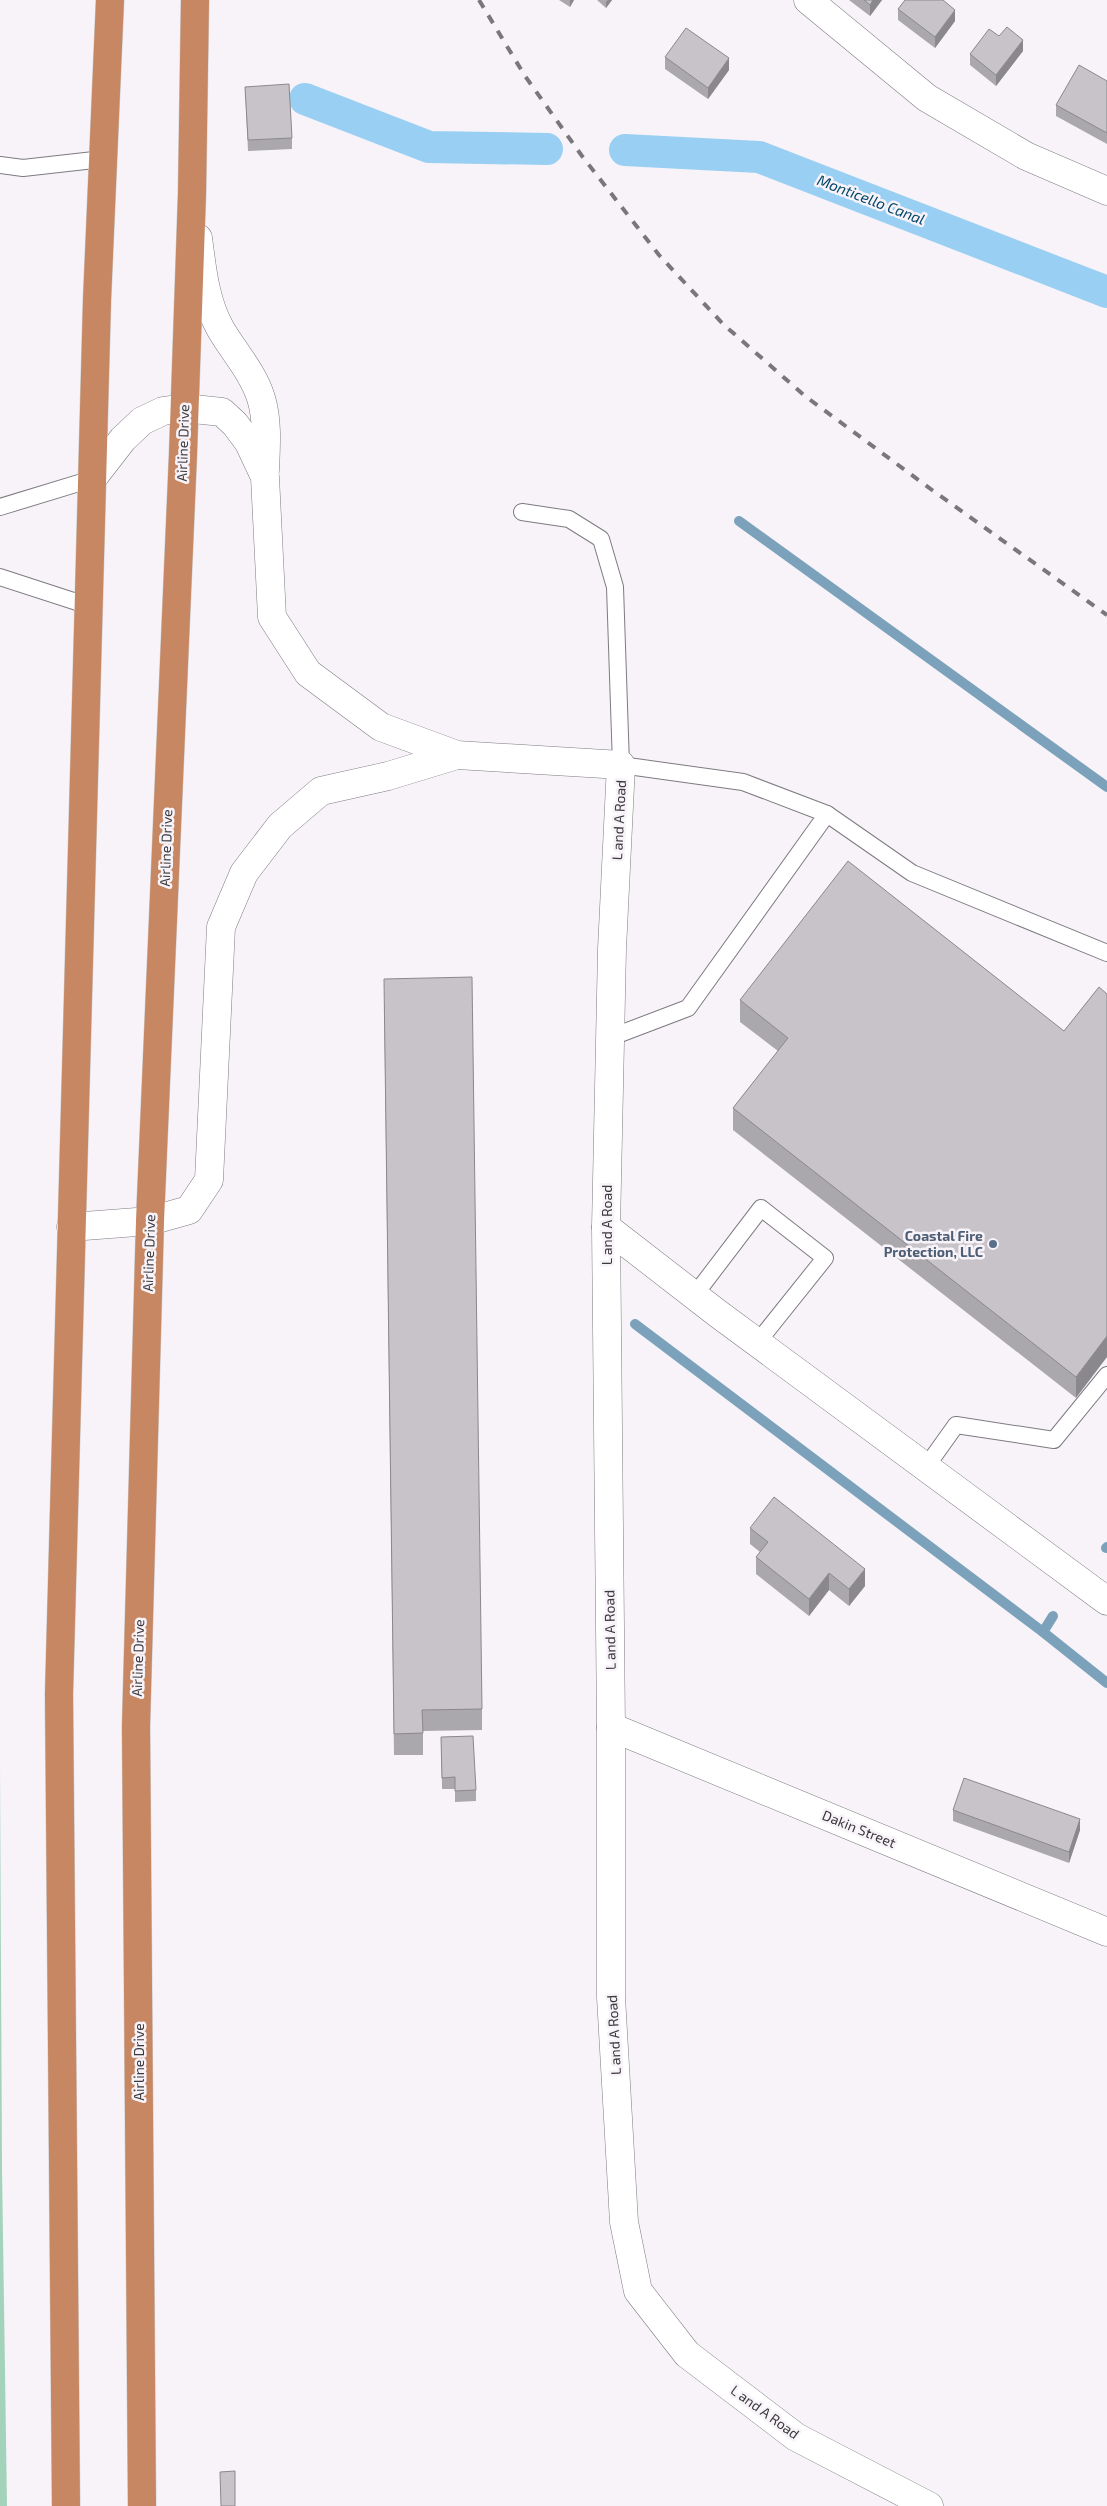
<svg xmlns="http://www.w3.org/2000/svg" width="1107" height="2506" font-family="'Exo 2',sans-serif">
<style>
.green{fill:#a4d3bc}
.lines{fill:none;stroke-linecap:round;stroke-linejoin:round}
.stream{stroke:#7ca2bb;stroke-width:10}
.canal{stroke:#99cff2;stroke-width:32}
.lane-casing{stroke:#7e7b80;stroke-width:18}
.street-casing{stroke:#7e7b80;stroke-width:29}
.secondary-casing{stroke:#7e7b80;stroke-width:29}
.highway-casing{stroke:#d0cfd0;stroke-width:29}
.lane{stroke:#fff;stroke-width:16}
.street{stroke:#fff;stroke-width:28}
.secondary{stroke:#fff;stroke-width:28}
.highway{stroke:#c78762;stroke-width:28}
.rail{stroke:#79777a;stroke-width:4;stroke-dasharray:9 9;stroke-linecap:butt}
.wall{fill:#aba8ad}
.shaded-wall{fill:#8b888d}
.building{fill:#c7c3c9;stroke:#8b888d}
.service-dot{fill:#5c6f8a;stroke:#f7f3f9;stroke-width:2}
.labels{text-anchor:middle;stroke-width:5;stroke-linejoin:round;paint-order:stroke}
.street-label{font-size:14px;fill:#3a393b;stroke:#f7f3f9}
.service-label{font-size:14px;font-weight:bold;fill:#4e5e75;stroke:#f7f3f9;text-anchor:end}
.water-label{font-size:15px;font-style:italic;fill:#004668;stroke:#f7f3f9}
</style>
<rect width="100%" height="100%" fill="#f7f3f9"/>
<path class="green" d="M 0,1765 L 2,2168 L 7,2506 L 0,2506 Z"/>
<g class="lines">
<g class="stream">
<path d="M 739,521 L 1107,787"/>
<path d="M 635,1324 L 1043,1632 L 1107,1683"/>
<path d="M 1106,1548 L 1107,1547"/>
<path d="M 1043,1632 L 1053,1616"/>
</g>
<g class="canal">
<path d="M 305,99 L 429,147 L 547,149"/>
<path d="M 625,150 L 759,157 L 1107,292"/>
</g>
<g class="lane-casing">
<g id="lane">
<path d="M 0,165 L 23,168 L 103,159"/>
<path d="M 0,507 L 92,479"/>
<path d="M 522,512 L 569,519 L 601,539 L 615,587 L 621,765 L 743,782 L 827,814 L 688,1008 L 609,1038"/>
<path d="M 0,577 L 89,606"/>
<path d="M 827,814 L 912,873 L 1107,953"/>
<path d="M 694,1296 L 761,1208 L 825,1258 L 757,1343"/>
<path d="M 926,1467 L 956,1425 L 1054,1440 L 1107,1375"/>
</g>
</g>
<g class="street-casing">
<g id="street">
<path d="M 808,0 L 927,98 L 1026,156 L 1107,191"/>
<path d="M 606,1227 L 717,1313 L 1107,1601"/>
<path d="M 611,1727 L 1107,1932"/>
</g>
</g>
<g class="secondary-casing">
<g id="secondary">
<path d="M 198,238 C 202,268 205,301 220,328 C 233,351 253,372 261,398 C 268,421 266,446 265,470"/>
<path d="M 92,479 L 123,439 L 142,421 L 163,411 L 184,408 L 222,412 L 235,424 L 249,443 L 265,477 L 272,617 L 308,673 L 381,727 L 457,755 L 621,765 L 612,949 L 606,1227 L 611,1727 L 611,1997 L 624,2222 L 638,2291 L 687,2354 L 796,2437 L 929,2506"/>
<path d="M 71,1227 L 150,1221 L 189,1210 L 209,1180 L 221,927 L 244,873 L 280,826 L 321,791 L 388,776 L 457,755"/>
</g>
</g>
<g class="highway-casing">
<g id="highway">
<path d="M 66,2506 L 59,1694 L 97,300 L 110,0"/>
<path d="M 142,2506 L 136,1726 L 150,1221 L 183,454 L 192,194 L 195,0"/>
</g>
</g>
<use href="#lane" class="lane"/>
<use href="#street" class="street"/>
<use href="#secondary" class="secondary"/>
<use href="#highway" class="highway"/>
<path class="rail" d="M 479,0 L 525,76 L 582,156 L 659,255 L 723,324 L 805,396 L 932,490 L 1107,615"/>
</g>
<g class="wall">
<path d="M 559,0 L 574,0 L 570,7 Z"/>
<path d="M 597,0 L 612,0 L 606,8 Z"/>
<path d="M 849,0 L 882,0 L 870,16 Z"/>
<path d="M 898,9 L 955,21 L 935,48 L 898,20 Z"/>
<path d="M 999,36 L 1023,51 L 996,86 L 970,65 L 970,54 Z"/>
<path d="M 665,57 L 729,70 L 708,99 L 665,69 Z"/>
<path d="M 1107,81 L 1107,144 L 1056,116 L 1056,105 Z"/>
<path d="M 245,87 L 292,138 L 292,149 L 248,151 Z"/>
<path d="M 1099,987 L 1076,1398 L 733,1130 L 733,1108 L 778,1051 L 740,1022 L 740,1000 L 1064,1031 Z"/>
<path d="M 384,1000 L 482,1709 L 482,1730 L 423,1731 L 423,1755 L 394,1755 Z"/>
<path d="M 750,1528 L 865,1586 L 849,1606 L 829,1590 L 809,1616 L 756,1574 L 756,1557 L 760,1552 L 750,1544 Z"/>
<path d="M 441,1737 L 476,1790 L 476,1801 L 455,1802 L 455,1789 L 442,1789 Z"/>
<path d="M 953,1810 L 1080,1830 L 1069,1863 L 953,1821 Z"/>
</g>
<g class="shaded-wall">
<path d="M 570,0 L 574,0 L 570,7 Z"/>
<path d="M 608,0 L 612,0 L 606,8 L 606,2 Z"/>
<path d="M 873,0 L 882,0 L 870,16 L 870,5 Z"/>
<path d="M 955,10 L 955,21 L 935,48 L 935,37 Z"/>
<path d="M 1023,40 L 1023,51 L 996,86 L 996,75 Z"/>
<path d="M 729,58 L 729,70 L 708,99 L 708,88 Z"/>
<path d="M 1107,1336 L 1107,1357 L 1076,1398 L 1076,1377 Z"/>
<path d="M 865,1569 L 865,1586 L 849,1606 L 849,1589 Z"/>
<path d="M 829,1573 L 829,1590 L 809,1616 L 809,1599 Z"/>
<path d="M 1080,1819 L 1080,1830 L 1069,1863 L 1069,1852 Z"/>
</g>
<g class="building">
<path d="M 864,0 L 873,0 L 870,5 Z"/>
<path d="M 905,0 L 943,0 L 955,10 L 935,37 L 898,9 Z"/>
<path d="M 1007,27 L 1023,40 L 996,75 L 970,54 L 989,29 L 999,36 Z"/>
<path d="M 686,28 L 729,58 L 708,88 L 665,57 Z"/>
<path d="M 1079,65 L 1107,81 L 1107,133 L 1056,105 Z"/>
<path d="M 289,84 L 292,138 L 248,140 L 245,87 Z"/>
<path d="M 848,861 L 1064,1031 L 1099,987 L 1107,994 L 1107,1336 L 1076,1377 L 733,1108 L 788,1038 L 740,1000 Z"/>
<path d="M 472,977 L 482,1709 L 422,1710 L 423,1733 L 394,1734 L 384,979 Z"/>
<path d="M 774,1497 L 865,1569 L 849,1589 L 829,1573 L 809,1599 L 756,1557 L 768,1542 L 750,1528 Z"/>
<path d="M 473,1736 L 476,1790 L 455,1791 L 455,1777 L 442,1778 L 441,1737 Z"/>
<path d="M 964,1778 L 1080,1819 L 1069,1852 L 953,1810 Z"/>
<path d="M 235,2471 L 235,2506 L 221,2506 L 220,2472 Z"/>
</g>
<circle class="service-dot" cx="993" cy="1244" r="5"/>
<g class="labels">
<g class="street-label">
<text transform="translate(183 443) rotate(-88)" y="5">Airline Drive</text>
<text transform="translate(619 820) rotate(-87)" y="5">L and A Road</text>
<text transform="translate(166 848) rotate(-88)" y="5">Airline Drive</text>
<text transform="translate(607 1225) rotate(-90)" y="5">L and A Road</text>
<text transform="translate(149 1253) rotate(-88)" y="5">Airline Drive</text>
<text transform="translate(610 1630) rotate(-91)" y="5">L and A Road</text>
<text transform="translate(138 1658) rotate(-88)" y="5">Airline Drive</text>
<text transform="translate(859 1829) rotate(22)" y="5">Dakin Street</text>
<text transform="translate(614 2035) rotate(-93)" y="5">L and A Road</text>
<text transform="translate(139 2062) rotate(-90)" y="5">Airline Drive</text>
<text transform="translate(765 2412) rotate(36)" y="5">L and A Road</text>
</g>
<g class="service-label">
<text x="983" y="1241">Coastal Fire<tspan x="983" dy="16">Protection, LLC</tspan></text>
</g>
<g class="water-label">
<text transform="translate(871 200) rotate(21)" y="5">Monticello Canal</text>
</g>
</g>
</svg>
